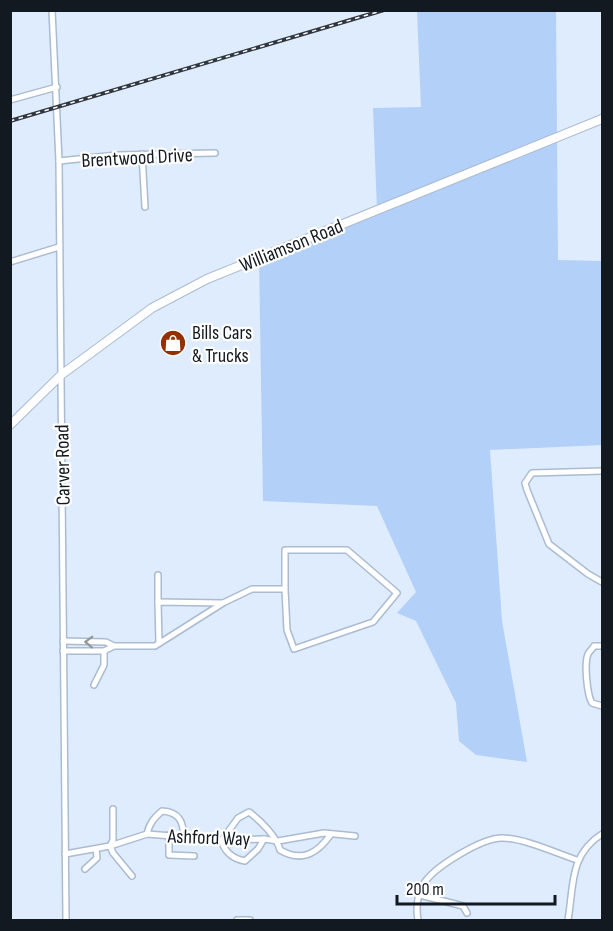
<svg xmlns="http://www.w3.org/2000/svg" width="613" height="931" font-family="'Sofia Sans Condensed',sans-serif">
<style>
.green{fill:#b3d0f8}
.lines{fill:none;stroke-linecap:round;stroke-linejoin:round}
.minor-casing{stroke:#abbbd1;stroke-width:8}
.secondary-casing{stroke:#abbbd1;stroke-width:10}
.minor{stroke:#fff;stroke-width:5}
.secondary{stroke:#fff;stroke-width:8}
.rail-casing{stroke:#303740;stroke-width:4}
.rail{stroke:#fff;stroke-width:1.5;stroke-dasharray:4.5;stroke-linecap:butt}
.oneway{stroke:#95989b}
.labels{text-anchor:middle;stroke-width:4.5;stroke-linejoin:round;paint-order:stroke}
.street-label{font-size:20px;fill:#131921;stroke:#fff}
.poi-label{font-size:20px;fill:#131921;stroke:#fff;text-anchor:start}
</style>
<rect width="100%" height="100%" fill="#deecfe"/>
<path class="green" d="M 417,11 L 556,11 L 558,260 L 602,261 L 602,445 L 490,450 L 502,621 L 527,762 L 476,755 L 459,741 L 456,703 L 416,621 L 397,613 L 416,592 L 377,506 L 263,501 L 259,258 L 377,210 L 373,108 L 421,107 Z"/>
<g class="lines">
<g class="minor-casing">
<g id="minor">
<path d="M 52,10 L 59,161 L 66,920"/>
<path d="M 10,100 L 57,87"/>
<path d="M 142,154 L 145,207"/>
<path d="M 59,161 L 117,155 L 215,153"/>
<path d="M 10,262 L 59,247"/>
<path d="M 602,471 L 532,473 L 525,483 L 527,490 L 549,544 L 588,574 L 602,582"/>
<path d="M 158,575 L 158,602"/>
<path d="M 63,641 L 106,642 L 114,646"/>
<path d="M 159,643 L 158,602 L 222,603"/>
<path d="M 602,646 L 594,646 C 593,648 589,652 588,654 C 584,663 587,695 592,703 L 602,706"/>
<path d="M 63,651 L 104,651 L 114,646 L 155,646 L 223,603 L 252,589 L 285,589 L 285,550 L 347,550 L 397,593 L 373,622 L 294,649 L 287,630 L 285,589"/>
<path d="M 94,685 L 104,665 L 104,651"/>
<path d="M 113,809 L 113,840 L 110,846 L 113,853 L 132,876"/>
<path d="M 147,834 C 149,824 154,818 162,811 C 179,812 183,821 184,837"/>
<path d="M 169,835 L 169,855 L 194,856"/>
<path d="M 264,839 L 258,849 L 245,861 C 233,859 223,851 222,840 L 238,818 L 249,812 C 260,820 277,837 280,850 C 302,863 318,853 331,834"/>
<path d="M 65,854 L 110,846 L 147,834 L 222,840 L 264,839 L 278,841 L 324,833 L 355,836"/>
<path d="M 85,869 L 97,858 L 96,849"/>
<path d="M 420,895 L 463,906 L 467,913"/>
<path d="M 237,920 L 250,920"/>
<path d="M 418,920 C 416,909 417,895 423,885 C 433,867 482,838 502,838 C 524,838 556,853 577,860"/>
<path d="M 568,920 C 574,885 569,855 602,834"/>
</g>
</g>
<g class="secondary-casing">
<path id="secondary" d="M 10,425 L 61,375 L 152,308 L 207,279 L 602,119"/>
</g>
<use href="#minor" class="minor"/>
<use href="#secondary" class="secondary"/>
<g class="rail-casing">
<path id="rail" d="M 10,121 L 384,10"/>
</g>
<use href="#rail" class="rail"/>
</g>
<defs><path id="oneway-chevron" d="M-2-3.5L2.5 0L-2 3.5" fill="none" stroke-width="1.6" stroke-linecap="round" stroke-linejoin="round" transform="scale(1.5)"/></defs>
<use class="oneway" href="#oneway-chevron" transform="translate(89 642) rotate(-178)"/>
<defs>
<g id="shop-disc" transform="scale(1.35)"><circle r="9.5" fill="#942f00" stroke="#fff"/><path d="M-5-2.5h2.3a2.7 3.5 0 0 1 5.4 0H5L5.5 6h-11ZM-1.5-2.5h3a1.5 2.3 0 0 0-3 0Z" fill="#fff"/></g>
</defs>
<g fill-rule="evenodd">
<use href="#shop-disc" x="173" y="343"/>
</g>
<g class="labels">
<g class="street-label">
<text transform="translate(137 157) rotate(-3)" y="7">Brentwood Drive</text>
<text transform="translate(291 245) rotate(-22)" y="7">Williamson Road</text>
<text transform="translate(62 465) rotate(-91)" y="7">Carver Road</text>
<text transform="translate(209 837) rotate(2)" y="7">Ashford Way</text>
</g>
<g class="poi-label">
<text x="192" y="339">Bills Cars<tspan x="192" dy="23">&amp; Trucks</tspan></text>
</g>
</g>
<rect width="613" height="931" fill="none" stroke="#131921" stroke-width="24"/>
<path d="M397 895v9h158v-9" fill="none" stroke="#131921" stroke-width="3"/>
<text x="406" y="895" font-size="18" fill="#131921" stroke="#ffffff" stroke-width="4.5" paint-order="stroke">200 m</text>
</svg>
